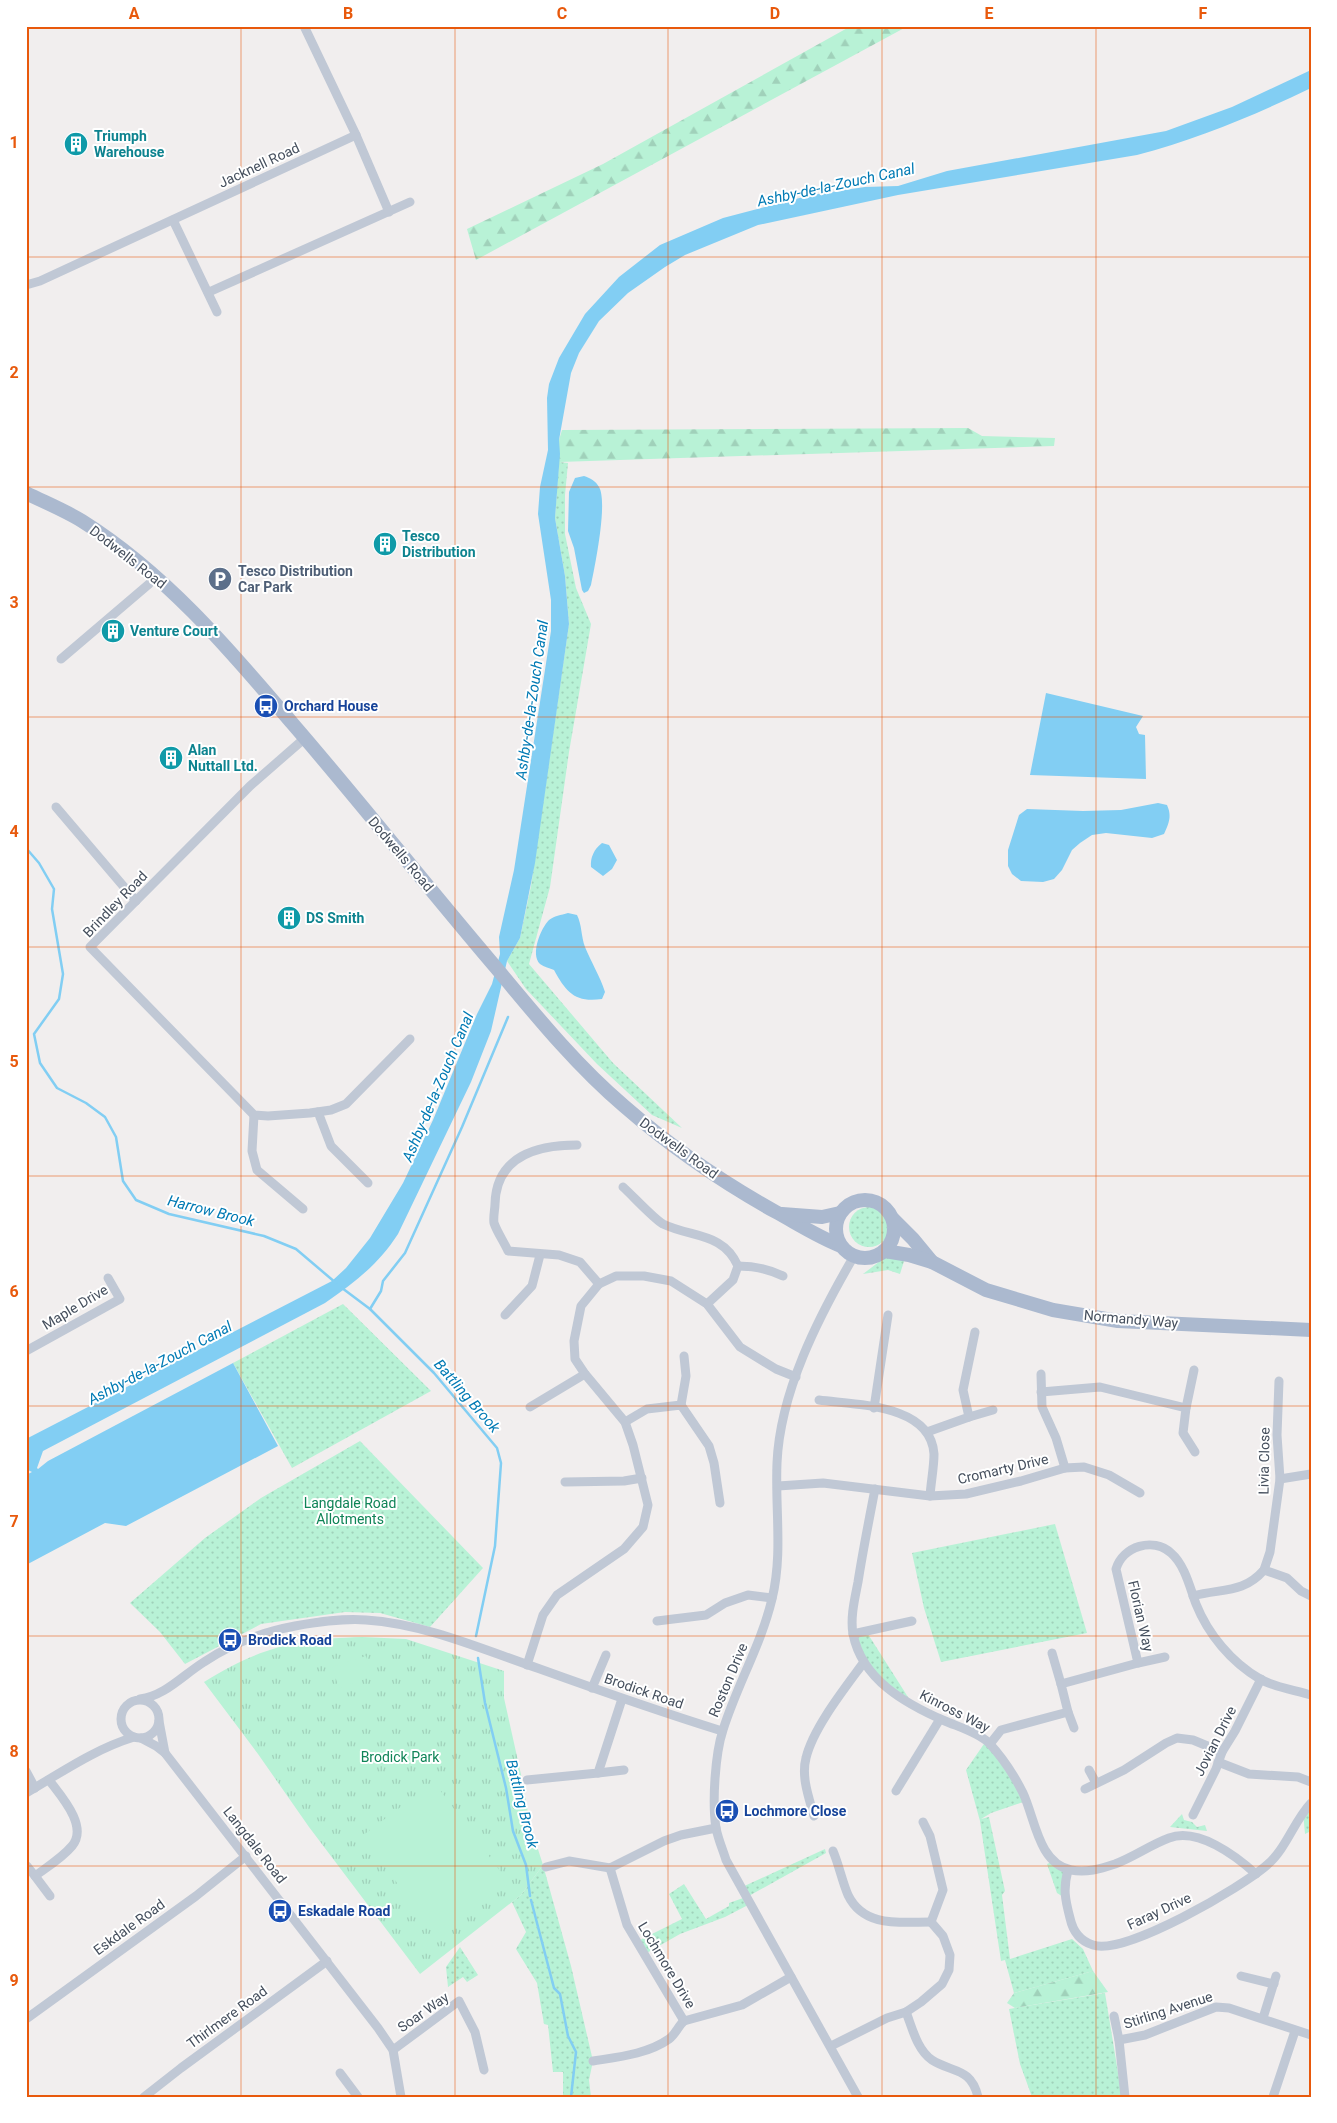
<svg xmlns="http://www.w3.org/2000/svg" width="1337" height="2123" font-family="Roboto,sans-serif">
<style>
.grass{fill:url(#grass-dots)}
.forest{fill:url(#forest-firs)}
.park{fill:url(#park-tufts)}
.pitch{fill:#b8f2d6}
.water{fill:#82cef3}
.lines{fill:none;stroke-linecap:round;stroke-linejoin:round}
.stream{stroke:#82cef3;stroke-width:2.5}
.street{stroke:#c0c8d5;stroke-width:9}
.primary{stroke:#abb9cf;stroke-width:14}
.grid{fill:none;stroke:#e8590c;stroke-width:1;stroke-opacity:0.55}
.labels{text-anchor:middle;stroke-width:4;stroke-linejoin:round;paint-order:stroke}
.culture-label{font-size:14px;font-weight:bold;fill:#0d838f;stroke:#fff;text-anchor:start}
.street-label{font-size:14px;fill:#454f5d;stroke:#fff}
.service-label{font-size:14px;font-weight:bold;fill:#4e5e75;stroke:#fff;text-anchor:start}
.transit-label{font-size:14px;font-weight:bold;fill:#164399;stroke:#fff;text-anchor:start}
.park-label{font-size:14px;fill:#0f8457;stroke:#fff}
.water-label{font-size:15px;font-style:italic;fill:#017ab4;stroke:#fff}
.neatline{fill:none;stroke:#e8590c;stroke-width:2}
.grid-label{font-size:16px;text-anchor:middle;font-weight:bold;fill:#e8590c}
</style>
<defs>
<pattern id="grass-dots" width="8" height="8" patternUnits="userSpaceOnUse" patternTransform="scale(1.25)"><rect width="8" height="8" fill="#b8f2d6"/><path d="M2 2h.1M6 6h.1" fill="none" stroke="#a0d1ba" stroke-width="1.8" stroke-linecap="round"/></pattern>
<pattern id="forest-firs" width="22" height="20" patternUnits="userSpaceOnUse" patternTransform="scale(1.25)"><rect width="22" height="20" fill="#b8f2d6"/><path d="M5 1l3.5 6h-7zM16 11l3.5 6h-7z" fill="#a0d1ba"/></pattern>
<pattern id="park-tufts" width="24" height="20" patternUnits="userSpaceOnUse" patternTransform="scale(1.25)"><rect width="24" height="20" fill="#b8f2d6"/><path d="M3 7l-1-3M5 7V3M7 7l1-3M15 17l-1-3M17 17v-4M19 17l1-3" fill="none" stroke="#a0d1ba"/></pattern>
</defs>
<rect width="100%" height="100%" fill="#f1eeee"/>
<g class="grass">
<path d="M 559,462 L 568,463 L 565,495 L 565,534 L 576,588 L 591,624 L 569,752 L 550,887 L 529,964 L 613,1063 L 682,1128 L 652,1115 L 597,1064 L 526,989 L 507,961 L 520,938 L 531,886 L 569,624 L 565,576 L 555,518 Z"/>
<circle cx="869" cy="1227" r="20"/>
<path d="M 891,1256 L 905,1258 L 900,1274 L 888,1270 L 863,1274 L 884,1258 Z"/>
<path d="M 343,1304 L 431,1391 L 292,1468 L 233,1363 Z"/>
<path d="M 360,1441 L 483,1568 L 430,1627 L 380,1613 L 345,1612 L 261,1624 L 185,1664 L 160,1632 L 130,1603 L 205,1538 L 261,1498 Z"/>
<path d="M 1055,1524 L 1087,1633 L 941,1662 L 924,1608 L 912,1553 Z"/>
<path d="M 866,1631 L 913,1705 L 896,1696 L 865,1661 L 856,1633 Z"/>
<path d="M 986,1741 L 1026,1801 L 991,1813 L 981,1819 L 989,1817 L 1005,1891 L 1002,1895 L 1010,1959 L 1072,1939 L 1083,1949 L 1093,1971 L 1014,1993 L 1005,1960 L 1001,1961 L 980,1821 L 966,1770 Z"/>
<path d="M 1311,1803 L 1311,1831 L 1305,1834 L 1303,1812 Z"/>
<path d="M 1182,1814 L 1184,1820 L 1192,1822 L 1197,1827 L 1205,1825 L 1207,1831 L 1170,1827 Z"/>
<path d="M 825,1849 L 826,1853 L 747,1897 L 750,1904 L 725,1917 L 680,1934 L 645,1954 L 636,1942 L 682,1919 L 669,1894 L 684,1884 L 706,1919 L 729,1906 L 729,1903 L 746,1897 L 740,1888 Z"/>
<path d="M 1054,1861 L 1068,1870 L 1065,1898 L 1057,1893 L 1047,1864 Z"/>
<path d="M 543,1865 L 571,1966 L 593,2061 L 589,2080 L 591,2097 L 563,2097 L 563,2072 L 553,2072 L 548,2025 L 544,2024 L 537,1983 L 516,1949 L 526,1932 L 512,1902 L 521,1895 Z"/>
<path d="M 460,1947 L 478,1975 L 467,1982 L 463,1977 L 448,1987 L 446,1967 Z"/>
<path d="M 1105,1993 L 1122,2097 L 1032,2097 L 1020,2064 L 1009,2009 Z"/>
</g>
<g class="forest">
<path d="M 851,26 L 908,26 L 476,260 L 467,229 L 603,164 Z"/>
<path d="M 968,428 L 982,436 L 1055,438 L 1054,446 L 559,462 L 559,440 L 562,430 Z"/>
<path d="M 1093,1971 L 1108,1992 L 1015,2008 L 1007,2003 L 1014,1993 Z"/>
</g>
<path class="park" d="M 362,1637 L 406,1639 L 504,1671 L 504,1698 L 522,1779 L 530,1824 L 543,1865 L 521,1895 L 420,1974 L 309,1827 L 258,1754 L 204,1682 C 260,1647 296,1639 362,1637 Z"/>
<g class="pitch">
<path d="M 366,1656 L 372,1676 L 339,1688 L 332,1667 Z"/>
<path d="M 434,1782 L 509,1883 L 436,1935 L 362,1836 Z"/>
</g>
<g class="water">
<path d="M 1311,70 L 1311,88 C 1255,115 1198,139 1137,155 L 898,195 L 758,225 L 685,255 L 665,267 L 628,293 L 599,321 L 579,353 L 571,373 L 559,440 L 560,454 L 555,518 L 565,576 L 569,624 L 535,863 L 520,938 L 507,961 L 491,1031 L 471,1082 L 398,1234 C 378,1265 355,1282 325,1303 L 43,1451 L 37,1468 L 38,1469 L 48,1461 L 233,1363 L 278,1446 L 126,1526 L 105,1523 L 26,1565 L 26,1475 L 32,1472 L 26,1469 L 26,1439 L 332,1281 L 346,1268 L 370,1238 L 403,1183 L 433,1120 L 477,1014 L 492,984 L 500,954 L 499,937 L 514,870 L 551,631 L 551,600 L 538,514 L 540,487 L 548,450 L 547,398 L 549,384 L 559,358 L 585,314 L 619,277 L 660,245 L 723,218 L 811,195 L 865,187 L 898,186 L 947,171 L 1166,131 L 1232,107 Z"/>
<path d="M 584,476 C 590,478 596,481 599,487 C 608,502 595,566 591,585 L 588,591 L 584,593 L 582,590 L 574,548 L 568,531 L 569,492 L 575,478 Z"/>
<path d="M 1046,693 L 1143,716 L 1136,727 L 1139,734 L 1145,735 L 1146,779 L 1030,775 Z"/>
<path d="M 1158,803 L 1167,805 C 1172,816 1169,823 1164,834 L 1152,838 L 1106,833 L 1092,835 L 1080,843 L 1072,850 L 1062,870 L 1054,879 L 1043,882 L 1021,881 L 1012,874 L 1008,866 L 1008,850 L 1019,815 L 1027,809 L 1083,811 L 1121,810 Z"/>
<path d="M 602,843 L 609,845 L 617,860 L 612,869 L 603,876 L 591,867 C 590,858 594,849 602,843 Z"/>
<path d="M 568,913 L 577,915 C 582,925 581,936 585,947 C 591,962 600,976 605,992 L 602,999 C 575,1003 566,992 554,970 C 550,968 544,967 540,964 C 530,954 541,928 549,920 C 554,916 561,915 568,913 Z"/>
</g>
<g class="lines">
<g class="stream">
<path d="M 26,848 L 39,863 L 54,889 L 52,909 L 63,974 L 59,999 L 34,1034 L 40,1063 L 57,1088 L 86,1103 L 105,1117 L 116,1137 L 123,1181 L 136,1200 L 169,1214 L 264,1236 L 296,1249 L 336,1283"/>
<path d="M 342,1288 L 370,1309 L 434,1373 L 497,1448 L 501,1463 L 495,1546 L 476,1636"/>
<path d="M 370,1309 L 381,1291 L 383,1281 L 405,1253 L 462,1127 L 508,1017"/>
<path d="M 478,1658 L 485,1703 L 506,1788 L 513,1831 L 526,1865 L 530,1896"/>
<path d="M 531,1900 L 554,1988 L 560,1994 L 568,2036 L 576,2052 L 571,2097"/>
</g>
<g class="street">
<path d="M 304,26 L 356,135 L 389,212"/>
<path d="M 173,220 L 217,312"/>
<path d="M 26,285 L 40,281 L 356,135"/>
<path d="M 209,292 L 410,202"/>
<path d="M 61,659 L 149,584 L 155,575"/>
<path d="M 305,738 L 250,786 L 90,947 L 254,1115 L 268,1116 L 310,1113 L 331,1110 L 346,1104 L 410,1039"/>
<path d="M 56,807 L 136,901"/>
<path d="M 318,1112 L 331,1146 L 368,1183"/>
<path d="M 254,1115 L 252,1151 L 257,1170 L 303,1209"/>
<path d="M 577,1145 C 537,1145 496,1156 495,1204 C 495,1209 493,1217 494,1223 C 497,1232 504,1242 508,1251 L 559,1255 L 580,1262 L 599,1284"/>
<path d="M 623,1187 C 633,1196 654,1219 663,1224 C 692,1238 723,1232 738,1266 L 733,1280 L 707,1304"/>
<path d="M 854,1256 C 818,1318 780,1392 777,1463 C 775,1509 783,1554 772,1599 C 761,1645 737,1685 723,1730 C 715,1754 712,1803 716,1828 C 718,1839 723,1850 726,1860 L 858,2097"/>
<path d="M 738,1266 C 754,1266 769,1269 783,1276"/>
<path d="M 505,1315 L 532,1286 L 540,1255"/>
<path d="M 26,1351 L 120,1299 L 108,1278"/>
<path d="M 1041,1374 L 1042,1407 L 1056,1438 L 1065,1468"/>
<path d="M 1041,1392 L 1100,1387 L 1186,1408 L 1183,1433 L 1195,1452"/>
<path d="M 819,1400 C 856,1405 931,1404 934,1454 C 934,1467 931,1482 930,1496"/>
<path d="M 681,1405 L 686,1376 L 684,1356"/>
<path d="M 530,1407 L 585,1374"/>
<path d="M 874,1408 L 888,1315"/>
<path d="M 1186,1408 L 1194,1370"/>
<path d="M 969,1417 L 993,1410"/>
<path d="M 625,1422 L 647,1409 L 681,1405 L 709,1446 L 714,1463 L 720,1503"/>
<path d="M 927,1432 L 969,1417 L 963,1390 L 975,1332"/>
<path d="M 1280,1479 L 1311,1474"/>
<path d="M 565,1482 L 624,1481 L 642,1478"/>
<path d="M 778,1486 L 823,1483 L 930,1496 L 966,1494 L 1021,1481 L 1065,1468 L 1084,1467 L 1109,1475 L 1140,1493"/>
<path d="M 875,1489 C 869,1520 863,1550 858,1582 C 855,1598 850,1617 853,1634 C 862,1680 906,1704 945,1721 C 959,1727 979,1733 989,1743 C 1002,1757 1015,1777 1023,1793 C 1035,1818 1038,1863 1071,1870 C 1086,1873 1100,1869 1115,1864 C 1134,1857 1150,1845 1169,1838 C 1198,1827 1236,1856 1256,1874"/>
<path d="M 1264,1570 L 1270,1552 L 1280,1479 L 1277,1435 L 1279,1381"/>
<path d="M 1193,1596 C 1222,1588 1243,1594 1264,1570 L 1287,1578 L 1301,1591 L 1311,1596"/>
<path d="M 657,1621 L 706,1615 L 725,1603 L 748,1595 L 772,1598"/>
<path d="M 853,1634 L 912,1621"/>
<path d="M 1052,1653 L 1061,1684"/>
<path d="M 1138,1663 L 1165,1657"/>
<path d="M 527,1665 L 543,1615 L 557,1595 L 624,1549 L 643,1527 L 648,1505 L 633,1445 L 625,1422 L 585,1374 L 575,1359 L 574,1341 L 581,1306 L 599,1284 L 616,1276 L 644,1276 L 671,1281 L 707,1304 L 740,1347 L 776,1369 L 796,1377"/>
<path d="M 592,1688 L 606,1655"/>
<path d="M 140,1699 C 165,1696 183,1675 204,1662 C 231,1644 263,1632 295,1626 C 318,1622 343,1618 366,1620 C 426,1624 484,1650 540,1669 C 601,1691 661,1712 722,1731"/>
<circle cx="140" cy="1719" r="19"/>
<path d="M 1068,1712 L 1074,1728"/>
<path d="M 159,1721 L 165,1753"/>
<path d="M 141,1738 L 156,1746 L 165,1753 L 378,2028 L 393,2050 L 401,2097"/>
<path d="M 990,1744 L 1001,1730 L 1068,1712 L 1061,1684 L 1138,1663 L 1116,1569 C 1123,1546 1153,1537 1171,1553 C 1185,1565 1190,1588 1196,1604 C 1208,1634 1231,1662 1260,1679 C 1274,1687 1295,1690 1311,1695"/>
<path d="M 1218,1762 L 1249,1774 L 1298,1777 L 1311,1782"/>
<path d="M 1089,1770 L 1096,1783"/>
<path d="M 26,1771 L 35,1788"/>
<path d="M 598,1773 L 624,1770"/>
<path d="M 527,1780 L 598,1773 L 622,1699"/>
<path d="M 1085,1789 L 1124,1770 L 1166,1743 L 1177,1738 L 1193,1740 L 1222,1752"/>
<path d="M 896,1791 L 940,1719"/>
<path d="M 26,1793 C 62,1772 95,1749 134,1737"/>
<path d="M 1193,1815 L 1216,1769 L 1222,1752 L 1235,1731 L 1261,1679"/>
<path d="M 814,1816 C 809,1798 801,1777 806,1758 C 813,1728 845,1688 864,1662"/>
<path d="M 833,1851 C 839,1865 842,1881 848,1895 C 864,1928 900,1922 931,1922"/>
<path d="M 27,1866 L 35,1876 C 47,1867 62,1858 72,1846 C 89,1826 60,1795 49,1780"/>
<path d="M 546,1867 L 569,1861 L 610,1868 L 664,1841 L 681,1835 L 716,1828"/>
<path d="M 610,1868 L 627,1925 L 684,2021 L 742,2005 L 791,1977"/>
<path d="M 1068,1870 C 1063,1889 1065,1899 1070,1918 C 1073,1932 1080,1941 1093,1945 C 1125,1956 1242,1887 1267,1865 C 1286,1849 1294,1821 1311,1803"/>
<path d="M 35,1876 L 50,1896"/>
<path d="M 1241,1976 L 1274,1984"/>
<path d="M 906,2012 C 912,2027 917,2050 932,2060 C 952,2073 971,2067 978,2097"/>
<path d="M 1114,2016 L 1119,2040 L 1125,2097"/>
<path d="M 1263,2018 L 1276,1976"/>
<path d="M 26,2019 L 196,1896 L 246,1856"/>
<path d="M 1119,2040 L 1145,2035 L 1216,2007 L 1229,2008 L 1311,2035"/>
<path d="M 831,2046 L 887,2018 L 906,2012 L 921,2002 L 942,1984 L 949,1970 L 950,1955 L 943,1936 L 931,1922 L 943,1890 L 930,1836 L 923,1822"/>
<path d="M 393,2050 L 459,2001 L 475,2032 L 484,2070"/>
<path d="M 593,2061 C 618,2057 648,2054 669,2039 C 676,2034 678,2026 684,2021"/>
<path d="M 340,2073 L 358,2097"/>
<path d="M 144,2097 L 181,2068 L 327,1961"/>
<path d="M 1273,2097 L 1295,2031"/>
</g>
<g class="primary">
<path d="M 26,493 C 44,502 64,510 82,521 C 165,573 229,649 292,723 C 362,804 428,888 498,970 C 537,1017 577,1066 624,1106 C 671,1147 722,1182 776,1212 C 798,1224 818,1237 841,1246"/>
<circle cx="865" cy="1229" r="29"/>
<path d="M 782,1214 L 822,1217 L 840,1213"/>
<path d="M 893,1219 L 913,1239 L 932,1262"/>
<path d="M 885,1251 L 909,1255 L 932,1262 L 986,1290 L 1053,1310 L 1118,1321 L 1311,1330"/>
</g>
</g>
<path class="grid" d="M 241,26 L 241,2097M 455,26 L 455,2097M 668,26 L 668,2097M 882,26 L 882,2097M 1096,26 L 1096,2097M 26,257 L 1311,257M 26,487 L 1311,487M 26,717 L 1311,717M 26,947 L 1311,947M 26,1176 L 1311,1176M 26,1406 L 1311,1406M 26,1636 L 1311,1636M 26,1866 L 1311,1866"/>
<defs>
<g id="building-disc" transform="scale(1.25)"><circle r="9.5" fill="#0f9aa8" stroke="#fff"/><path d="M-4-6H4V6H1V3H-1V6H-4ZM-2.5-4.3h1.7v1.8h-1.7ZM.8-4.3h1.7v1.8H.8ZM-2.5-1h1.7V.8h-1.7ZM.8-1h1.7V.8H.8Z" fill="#fff"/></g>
<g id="parking-disc" transform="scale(1.25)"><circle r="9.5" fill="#5c6f8a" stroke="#fff"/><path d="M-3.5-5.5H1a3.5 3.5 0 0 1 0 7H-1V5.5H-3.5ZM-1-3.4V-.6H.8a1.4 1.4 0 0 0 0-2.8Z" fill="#fff"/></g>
<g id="bus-disc" transform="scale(1.25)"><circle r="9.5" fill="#1a4fb4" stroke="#fff"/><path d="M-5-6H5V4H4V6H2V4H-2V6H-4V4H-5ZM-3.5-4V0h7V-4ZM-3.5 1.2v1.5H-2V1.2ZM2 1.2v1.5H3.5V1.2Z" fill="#fff"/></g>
</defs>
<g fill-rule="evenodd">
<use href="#building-disc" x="76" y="144"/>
<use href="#building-disc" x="385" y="544"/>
<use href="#parking-disc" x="220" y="579"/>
<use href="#building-disc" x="113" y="631"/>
<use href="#bus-disc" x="266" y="706"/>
<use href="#building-disc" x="171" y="758"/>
<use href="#building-disc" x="289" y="918"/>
<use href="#bus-disc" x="230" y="1640"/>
<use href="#bus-disc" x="727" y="1811"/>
<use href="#bus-disc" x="280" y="1911"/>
</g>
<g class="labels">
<g class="culture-label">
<text x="94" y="141">Triumph<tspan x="94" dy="16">Warehouse</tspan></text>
<text x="402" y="541">Tesco<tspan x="402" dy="16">Distribution</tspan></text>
<text x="130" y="636">Venture Court</text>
<text x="188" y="755">Alan<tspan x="188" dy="16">Nuttall Ltd.</tspan></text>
<text x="306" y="923">DS Smith</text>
</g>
<g class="street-label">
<text transform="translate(259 165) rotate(-25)" y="5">Jacknell Road</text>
<text transform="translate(128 557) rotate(38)" y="5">Dodwells Road</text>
<text transform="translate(401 854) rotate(50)" y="5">Dodwells Road</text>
<text transform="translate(115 904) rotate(-46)" y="5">Brindley Road</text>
<text transform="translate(679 1148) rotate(36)" y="5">Dodwells Road</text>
<text transform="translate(75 1307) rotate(-31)" y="5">Maple Drive</text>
<text transform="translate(1131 1319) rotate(5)" y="5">Normandy Way</text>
<text transform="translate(1264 1461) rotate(-89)" y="5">Livia Close</text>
<text transform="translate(1003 1469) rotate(-13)" y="5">Cromarty Drive</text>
<text transform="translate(1141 1616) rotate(77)" y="5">Florian Way</text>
<text transform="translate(728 1680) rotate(-67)" y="5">Roston Drive</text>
<text transform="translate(644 1691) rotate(19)" y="5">Brodick Road</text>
<text transform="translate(955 1711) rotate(27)" y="5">Kinross Way</text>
<text transform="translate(1215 1741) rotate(-63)" y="5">Jovian Drive</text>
<text transform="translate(255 1845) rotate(52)" y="5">Langdale Road</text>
<text transform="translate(1159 1911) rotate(-25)" y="5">Faray Drive</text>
<text transform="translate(129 1927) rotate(-36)" y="5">Eskdale Road</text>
<text transform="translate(667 1965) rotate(59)" y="5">Lochmore Drive</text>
<text transform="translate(1168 2010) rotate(-18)" y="5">Stirling Avenue</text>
<text transform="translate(423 2012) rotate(-35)" y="5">Soar Way</text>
<text transform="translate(227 2017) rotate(-36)" y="5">Thirlmere Road</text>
</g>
<g class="service-label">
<text x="238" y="576">Tesco Distribution<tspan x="238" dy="16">Car Park</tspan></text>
</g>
<g class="transit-label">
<text x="284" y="711">Orchard House</text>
<text x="248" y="1645">Brodick Road</text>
<text x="744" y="1816">Lochmore Close</text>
<text x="298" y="1916">Eskadale Road</text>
</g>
<g class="park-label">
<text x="350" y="1508">Langdale Road<tspan x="350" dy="16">Allotments</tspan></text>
<text x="400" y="1762">Brodick Park</text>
</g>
<g class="water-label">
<text transform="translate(836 185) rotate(-12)" y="5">Ashby-de-la-Zouch Canal</text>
<text transform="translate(532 700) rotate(-82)" y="5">Ashby-de-la-Zouch Canal</text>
<text transform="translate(438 1087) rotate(-67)" y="5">Ashby-de-la-Zouch Canal</text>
<text transform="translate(211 1211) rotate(14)" y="5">Harrow Brook</text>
<text transform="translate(160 1363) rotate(-28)" y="5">Ashby-de-la-Zouch Canal</text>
<text transform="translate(467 1396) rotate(49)" y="5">Battling Brook</text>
<text transform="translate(522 1804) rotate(76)" y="5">Battling Brook</text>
</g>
</g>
<rect width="1337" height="2123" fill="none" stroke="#ffffff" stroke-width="55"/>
<rect x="28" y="28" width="1282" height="2068" class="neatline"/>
<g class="grid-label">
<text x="134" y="19">A</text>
<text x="348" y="19">B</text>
<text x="562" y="19">C</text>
<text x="775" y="19">D</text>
<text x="989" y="19">E</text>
<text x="1203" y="19">F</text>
<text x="14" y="148">1</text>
<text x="14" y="378">2</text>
<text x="14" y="608">3</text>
<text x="14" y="837">4</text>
<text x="14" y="1067">5</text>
<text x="14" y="1297">6</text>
<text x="14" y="1527">7</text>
<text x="14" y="1757">8</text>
<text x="14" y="1986">9</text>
</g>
</svg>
